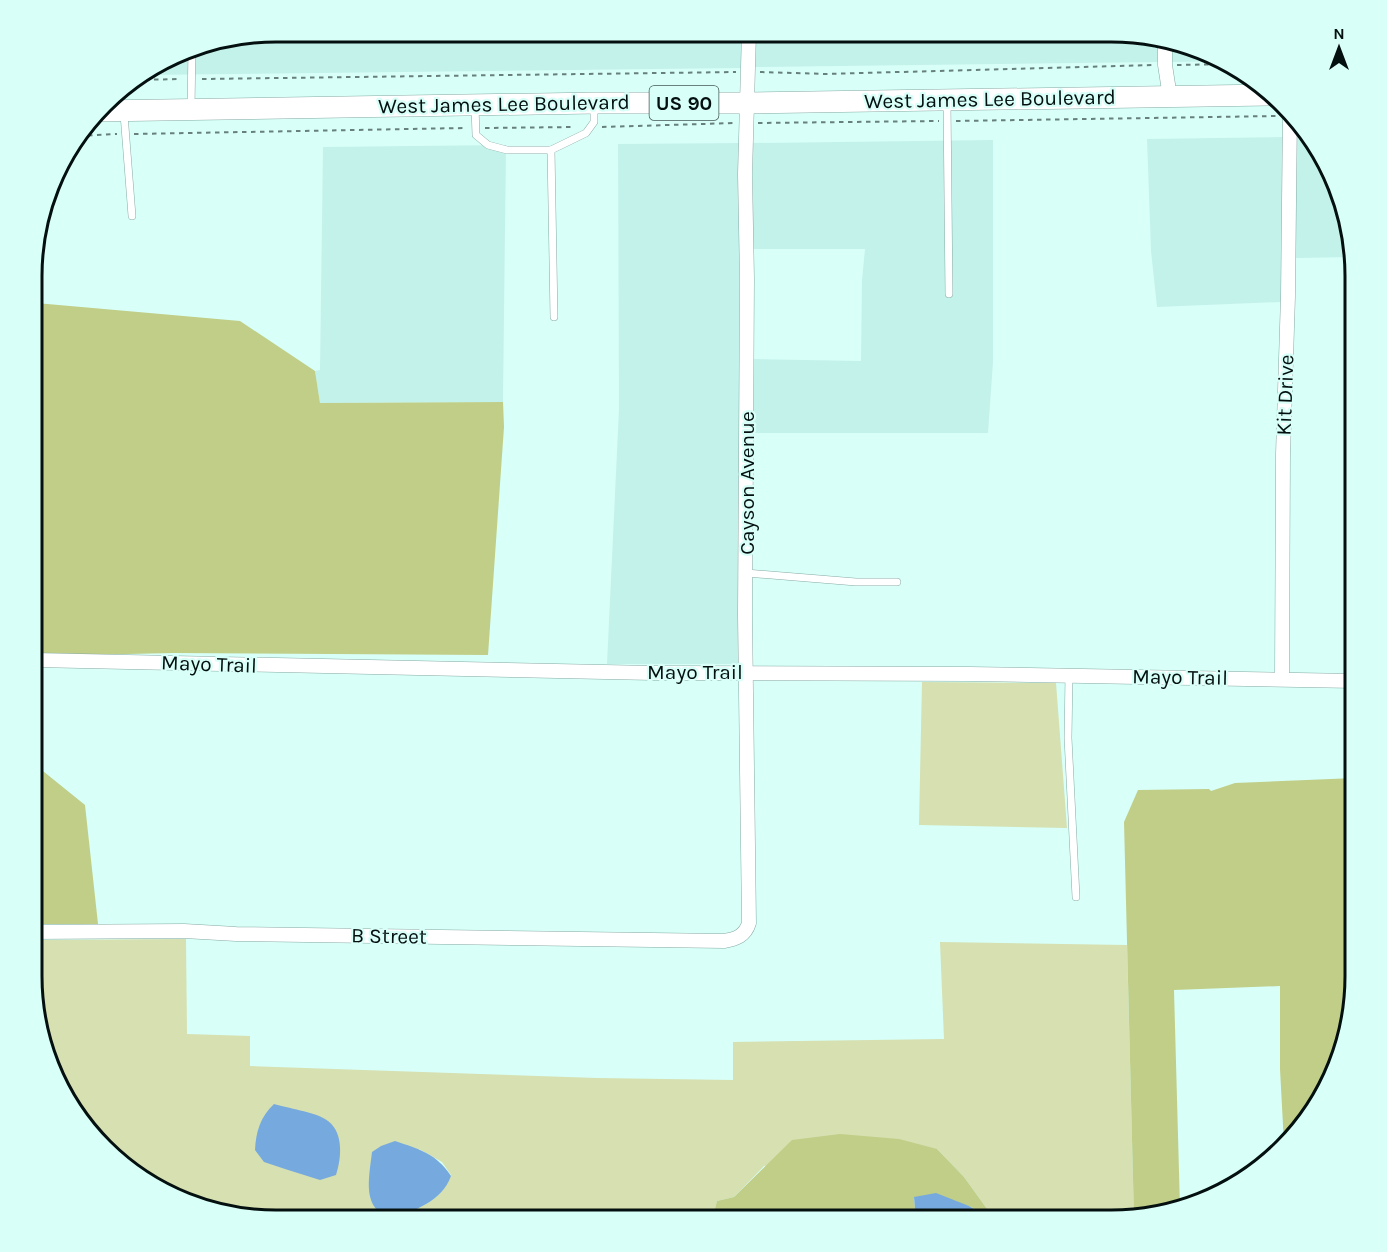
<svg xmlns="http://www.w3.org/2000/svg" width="1387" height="1252" font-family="Karla,sans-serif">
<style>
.built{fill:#c3f2eb}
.green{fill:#d6e0b1;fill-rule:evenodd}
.forest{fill:#c0ce87}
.water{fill:#76a9de}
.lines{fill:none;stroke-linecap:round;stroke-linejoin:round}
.service-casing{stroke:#87aba5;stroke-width:8}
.minor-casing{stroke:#87aba5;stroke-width:15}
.primary-casing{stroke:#87aba5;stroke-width:22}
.path{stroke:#67807c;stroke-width:2;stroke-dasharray:4.5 4.5;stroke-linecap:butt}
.service{stroke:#fff;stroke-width:7}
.minor{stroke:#fff;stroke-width:14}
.primary{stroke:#fff;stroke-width:21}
.labels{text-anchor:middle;stroke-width:4.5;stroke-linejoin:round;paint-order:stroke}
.shield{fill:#d8fff8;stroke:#445855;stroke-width:1.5}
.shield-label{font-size:20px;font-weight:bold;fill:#04100f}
.street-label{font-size:21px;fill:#04100f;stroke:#d8fff8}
.rim{fill:none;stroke:#04100f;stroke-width:3}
</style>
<rect width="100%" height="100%" fill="#d8fff8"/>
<g class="built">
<path d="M 276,32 L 743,32 L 742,68 L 143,75 L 197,45 Z"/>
<path d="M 756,32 L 1128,32 L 1158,40 L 1159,62 L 755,67 Z"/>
<path d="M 1172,44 L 1219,57 L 1225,61 L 1172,62 Z"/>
<path d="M 1283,137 L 1281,302 L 1157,307 L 1151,251 L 1147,139 Z"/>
<path d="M 1296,137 L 1309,137 L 1337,182 L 1355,257 L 1295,258 Z"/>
<path d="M 993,140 L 993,362 L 988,433 L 754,433 L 753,359 L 861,361 L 862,280 L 865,249 L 753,249 L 753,143 Z"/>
<path d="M 739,143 L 739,664 L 607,664 L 619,409 L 618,144 Z"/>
<path d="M 506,145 L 503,402 L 320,403 L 315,371 L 320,370 L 323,147 Z"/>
</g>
<g class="green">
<path d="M 922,682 L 1056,683 L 1067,828 L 919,825 Z"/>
<path d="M 186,939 L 187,1034 L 250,1036 L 250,1066 L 597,1078 L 733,1080 L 733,1042 L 944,1039 L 940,942 L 1127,945 L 1134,1218 L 1127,1220 L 995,1220 L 964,1177 L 937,1149 L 764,1166 L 734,1197 L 717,1201 L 712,1220 L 275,1220 L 168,1195 L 92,1138 L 50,1069 L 32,992 L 32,940 ZM 419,1149 L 442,1162 L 451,1175 C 442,1201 416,1210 392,1219 Z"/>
</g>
<g class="forest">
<path d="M 36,303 L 240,321 L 315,371 L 320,403 L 503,402 L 504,427 L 488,655 L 174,653 L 34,656 Z"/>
<path d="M 33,763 L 85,805 L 98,924 L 32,924 Z"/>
<path d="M 1355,778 L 1355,977 L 1330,1084 L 1284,1144 L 1280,1069 L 1280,986 L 1174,990 L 1180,1208 L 1134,1218 L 1124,822 L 1138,790 L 1209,789 L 1211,791 L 1235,783 Z"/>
<path d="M 840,1134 L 899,1139 L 937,1149 L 964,1177 L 995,1220 L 969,1206 L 914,1197 L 916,1220 L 712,1220 L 717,1201 L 734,1197 L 792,1140 Z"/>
</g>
<g class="water">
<path d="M 274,1104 C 287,1108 314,1112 325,1119 C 344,1130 342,1157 336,1175 L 320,1180 L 285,1169 L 264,1162 L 255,1150 C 256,1132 260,1117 274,1104 Z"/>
<path d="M 395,1141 C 419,1149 437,1154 451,1176 C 442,1201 416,1210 392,1219 C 361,1209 369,1179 372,1152 L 381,1146 Z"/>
<path d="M 936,1193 L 969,1206 L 993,1220 L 916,1220 L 914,1197 Z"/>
</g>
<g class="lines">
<g class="service-casing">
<g id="service">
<path d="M 181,54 L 192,54"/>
<path d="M 114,93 L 114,108"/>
<path d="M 947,102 L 949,294"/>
<path d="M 475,107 L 476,135 L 488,145 L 507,150 L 551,150 L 586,133 L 594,122 L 594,107"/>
<path d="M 191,108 L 192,48"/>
<path d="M 124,114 L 132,216"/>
<path d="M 551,150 L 554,317"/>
<path d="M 746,573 L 856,582 L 897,582"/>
<path d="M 1069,675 L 1068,738 L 1076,897"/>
</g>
</g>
<g class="minor-casing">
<g id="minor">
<path d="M 1165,42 L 1165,65 L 1170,97"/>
<path d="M 34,660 L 653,673 L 970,674 L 1355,681"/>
<path d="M 1282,679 L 1283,454 L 1288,296 L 1290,111"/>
<path d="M 32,932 L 184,931 L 236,934 L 724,941 C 736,939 745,936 749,923 L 745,615 L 747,279 L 745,174 L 749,32"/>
</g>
</g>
<g class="primary-casing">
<path id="primary" d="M 99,111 L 595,103 L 747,103 L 1269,95"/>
</g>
<g class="path">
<path d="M 1177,65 L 1229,64"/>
<path d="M 760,72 L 827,74 L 1153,65"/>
<path d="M 202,79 L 736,72"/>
<path d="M 136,80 L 181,79"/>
<path d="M 956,121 L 1277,116"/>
<path d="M 758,123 L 939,121"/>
<path d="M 602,127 L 735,123"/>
<path d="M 485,128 L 573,127"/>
<path d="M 134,134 L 465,128"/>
<path d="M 79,136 L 117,134"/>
</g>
<use href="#service" class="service"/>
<use href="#minor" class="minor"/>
<use href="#primary" class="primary"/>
</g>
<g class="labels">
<rect class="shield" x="649.5" y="86" width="69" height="34" rx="4.5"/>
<g class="shield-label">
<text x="684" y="110">US 90</text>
</g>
<g class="street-label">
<text transform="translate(990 99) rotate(-1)" y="7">West James Lee Boulevard</text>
<text transform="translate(504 104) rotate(-1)" y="7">West James Lee Boulevard</text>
<text transform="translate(1285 395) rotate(-88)" y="7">Kit Drive</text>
<text transform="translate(747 483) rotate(-90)" y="7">Cayson Avenue</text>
<text transform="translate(209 664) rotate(2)" y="7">Mayo Trail</text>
<text x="695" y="679">Mayo Trail</text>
<text transform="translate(1180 677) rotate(1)" y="7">Mayo Trail</text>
<text transform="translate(389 936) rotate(1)" y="7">B Street</text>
</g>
</g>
<path d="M0 0H1387V1252H0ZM276 42H1111A234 234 0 0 1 1345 276V976A234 234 0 0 1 1111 1210H276A234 234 0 0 1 42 976V276A234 234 0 0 1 276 42Z" fill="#d8fff8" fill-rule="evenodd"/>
<path class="rim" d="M276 42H1111A234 234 0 0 1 1345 276V976A234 234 0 0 1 1111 1210H276A234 234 0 0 1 42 976V276A234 234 0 0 1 276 42Z"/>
<g transform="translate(1339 48)" stroke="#d8fff8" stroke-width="4.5" paint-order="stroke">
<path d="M0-4.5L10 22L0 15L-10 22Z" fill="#04100f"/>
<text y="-9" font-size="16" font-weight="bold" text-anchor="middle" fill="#04100f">N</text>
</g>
</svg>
